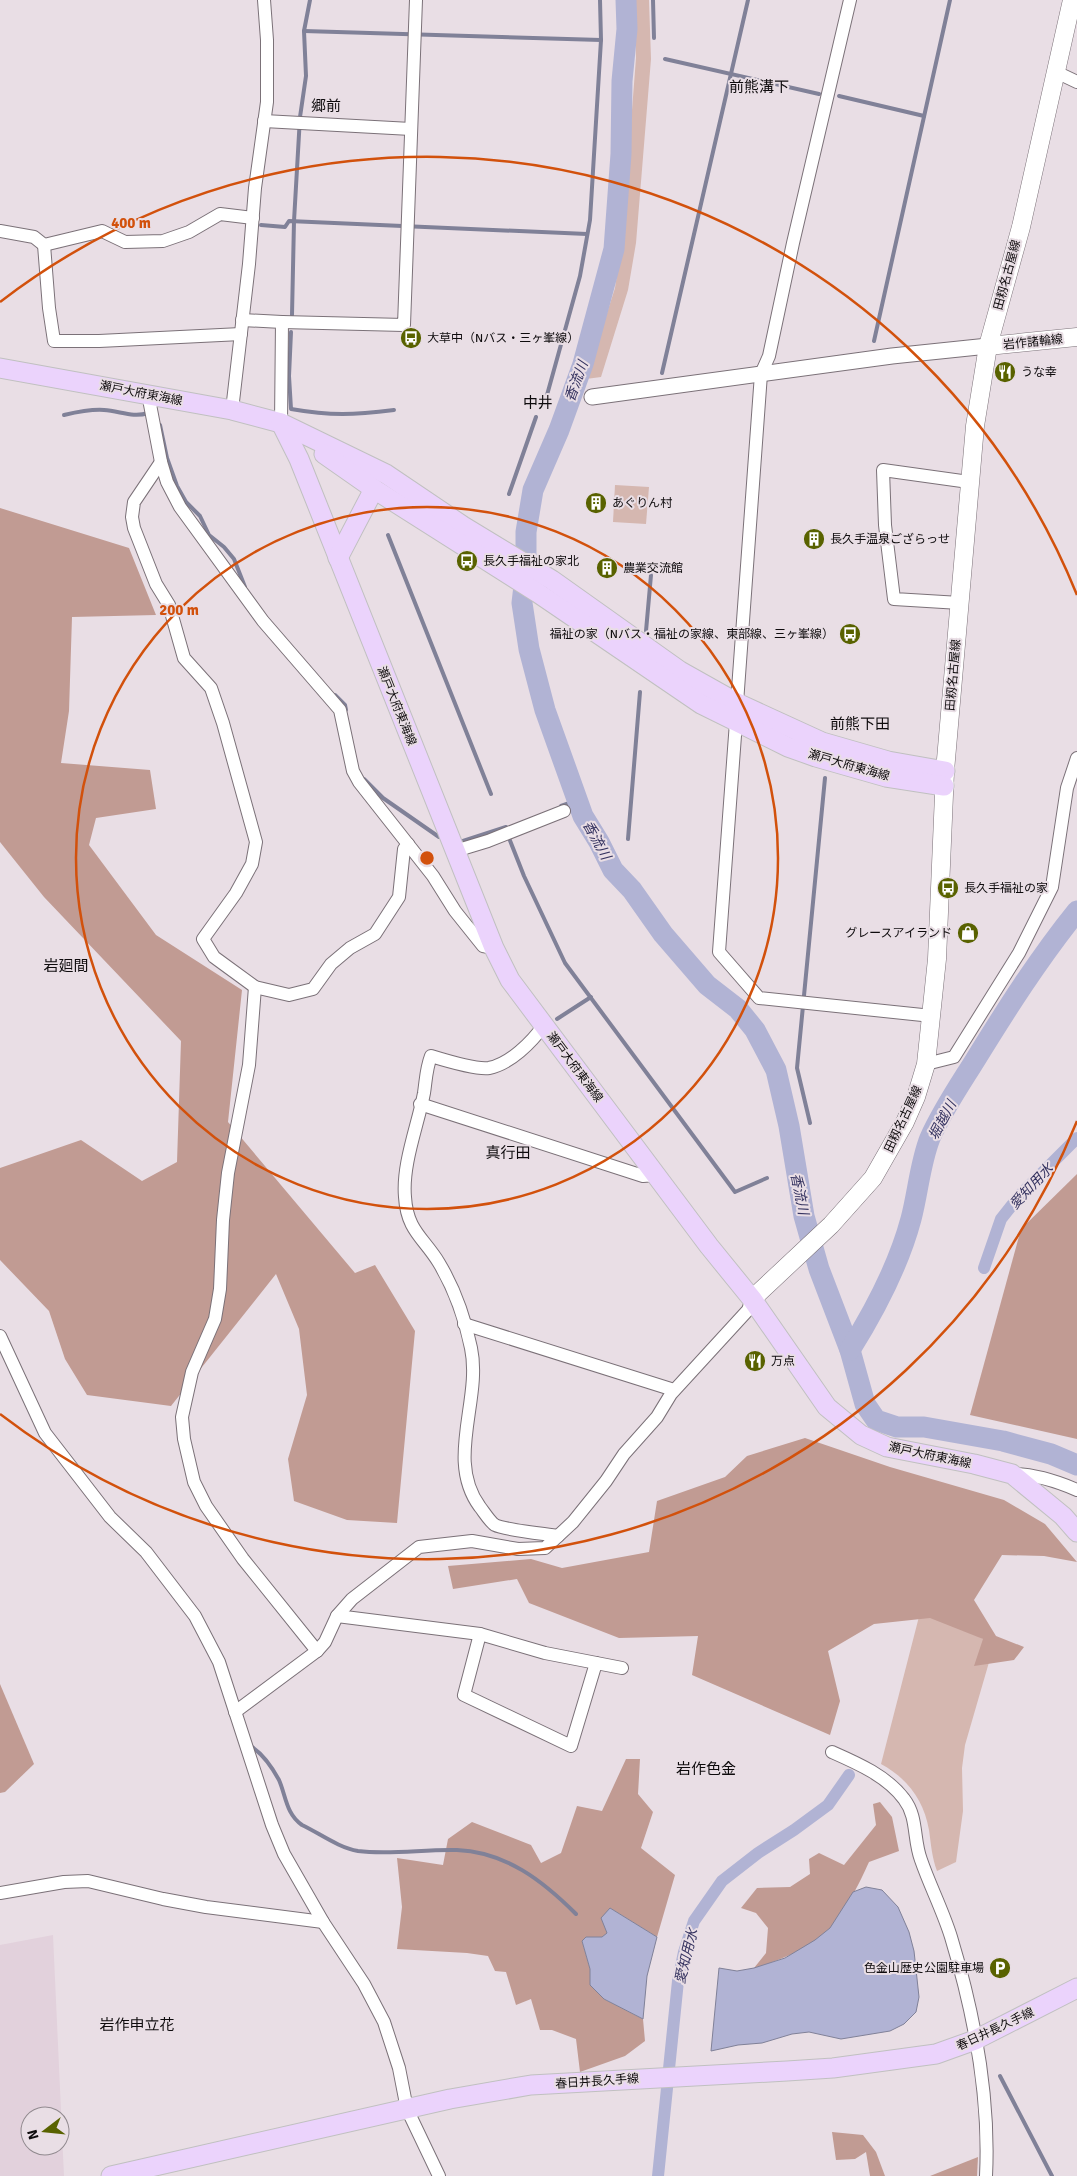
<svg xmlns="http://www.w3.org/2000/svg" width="1077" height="2176" font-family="Signika,'Noto Sans JP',sans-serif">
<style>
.built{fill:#e2d1dc;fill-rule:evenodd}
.green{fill:#d5b7b0}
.forest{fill:#c19b93}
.water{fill:#b1b3d4;stroke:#808198}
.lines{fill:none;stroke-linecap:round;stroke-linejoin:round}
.stream{stroke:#808198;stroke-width:4}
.canal{stroke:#b1b3d4;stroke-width:12}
.river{stroke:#b1b3d4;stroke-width:21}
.minor-casing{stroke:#7b7178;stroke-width:14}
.tertiary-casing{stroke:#7b7178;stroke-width:17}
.secondary-casing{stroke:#7b7178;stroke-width:19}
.primary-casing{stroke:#c0c0c0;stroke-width:21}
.minor{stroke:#fff;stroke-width:12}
.tertiary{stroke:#fff;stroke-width:15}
.secondary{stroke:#fff;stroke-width:18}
.primary{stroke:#ebd3fc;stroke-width:19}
.ring{fill:none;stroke:#d2510c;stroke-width:2.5}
.labels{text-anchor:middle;stroke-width:4;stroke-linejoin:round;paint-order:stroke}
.street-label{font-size:12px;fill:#0e0b0d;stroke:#e9dee5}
.poi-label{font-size:12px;fill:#0e0b0d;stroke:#e9dee5;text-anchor:start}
.water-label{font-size:14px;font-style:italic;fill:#353360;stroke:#e9dee5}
.quarter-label{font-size:15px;fill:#0e0b0d;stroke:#e9dee5}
.centre{fill:#d2510c;stroke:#e9dee5;stroke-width:2.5}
.ring-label{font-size:15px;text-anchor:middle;font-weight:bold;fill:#d2510c;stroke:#e9dee5;stroke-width:4;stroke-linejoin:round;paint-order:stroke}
</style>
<rect width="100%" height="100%" fill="#e9dee5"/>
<path class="built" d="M 53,1935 L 64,2176 L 0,2176 L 0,1945 ZM 30,2116 L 60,2116 L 60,2146 L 30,2146 Z"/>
<g class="green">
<path d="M 634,0 L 649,0 L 651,59 L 636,243 L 628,290 L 601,377 L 586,379 L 615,288 L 622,240 L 636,58 Z"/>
<path d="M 615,485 L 649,487 L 646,524 L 613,522 Z"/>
<path d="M 922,1605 L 994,1645 L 965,1745 L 962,1768 L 963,1811 L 956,1862 L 937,1871 C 932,1858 931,1844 929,1830 C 924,1800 907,1778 881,1764 Z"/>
</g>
<g class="forest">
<path d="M 0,508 L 129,548 L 156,615 L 72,617 L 69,711 L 61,763 L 150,770 L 156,809 L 96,818 L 89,845 L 156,935 L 242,990 L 228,1122 L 355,1273 L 375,1265 L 415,1331 L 397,1523 L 347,1520 L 294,1501 L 288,1459 L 307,1395 L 299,1329 L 276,1274 L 171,1406 L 87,1395 L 65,1359 L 49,1311 L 0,1260 L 0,1168 L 81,1140 L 142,1181 L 177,1162 L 181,1041 L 44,897 L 0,842 Z"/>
<path d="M 1077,1174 L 1077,1439 L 970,1415 L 1021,1229 Z"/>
<path d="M 805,1438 L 890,1467 L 1004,1500 L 1045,1524 L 1077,1562 L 1044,1556 L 1002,1555 L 974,1600 L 996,1636 L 1024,1647 L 1014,1660 L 974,1666 L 983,1639 L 930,1618 L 874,1624 L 828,1651 L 840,1701 L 830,1735 L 692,1675 L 698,1636 L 619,1638 L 529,1603 L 517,1579 L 453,1589 L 448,1566 L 531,1559 L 562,1568 L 649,1552 L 657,1501 L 725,1477 L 747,1456 Z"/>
<path d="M 0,1684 L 34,1764 L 5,1792 L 0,1793 Z"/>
<path d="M 626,1759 L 640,1759 L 638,1794 L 653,1812 L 641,1848 L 675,1875 L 657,1937 L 610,1908 L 608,1933 L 602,1937 L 586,1937 L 582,1941 L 590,1969 L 591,1985 L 604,1999 L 643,2019 L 645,2041 L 625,2056 L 580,2072 L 576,2039 L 552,2030 L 540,2030 L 531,1999 L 516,2005 L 506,1972 L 495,1971 L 488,1956 L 467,1953 L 397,1949 L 402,1907 L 397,1858 L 443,1865 L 448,1839 L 472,1822 L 531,1845 L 541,1863 L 561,1853 L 577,1806 L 602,1811 Z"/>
<path d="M 880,1802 L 892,1817 L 899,1851 L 869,1862 C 860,1882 845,1913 829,1929 C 809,1949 781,1960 754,1968 L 766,1953 L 768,1928 L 756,1913 L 741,1908 L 757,1888 L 790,1887 L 810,1874 L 809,1859 L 819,1853 L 844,1865 L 876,1825 L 873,1804 Z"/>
<path d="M 832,2132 L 863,2135 L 876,2152 L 885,2176 L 870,2176 L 866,2152 L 855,2159 L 836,2160 Z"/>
<path d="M 978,2157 L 977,2176 L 930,2176 Z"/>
</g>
<g class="water">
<path d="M 866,1887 L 882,1890 L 898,1907 L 909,1932 L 914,1951 L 919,1997 L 916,2012 L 904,2024 L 890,2031 L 841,2039 L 809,2032 L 792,2034 L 762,2043 L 738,2045 L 711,2051 L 719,1968 L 737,1971 L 754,1968 L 785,1958 L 815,1940 L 830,1928 L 853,1892 Z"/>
<path d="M 610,1908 L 657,1937 L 647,1976 L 643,2019 L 604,1999 L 590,1985 L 590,1969 L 582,1941 L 586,1937 L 602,1937 L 607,1933 L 601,1918 Z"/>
</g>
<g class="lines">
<g class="stream">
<path d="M 653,0 L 654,38"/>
<path d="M 304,31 L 601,40"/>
<path d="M 665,59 L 819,94"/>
<path d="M 839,96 L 924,116"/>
<path d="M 261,225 L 285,227 L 289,221 L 587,234"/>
<path d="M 292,315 L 294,221 L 300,117 L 306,76 L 304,31 L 310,0"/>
<path d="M 291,332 L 289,376 L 291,409 C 331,416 354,415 394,410"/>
<path d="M 874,341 L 950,0"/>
<path d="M 662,373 L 748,0"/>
<path d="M 547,395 L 580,276 L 590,220 L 601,40 L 600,0"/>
<path d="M 64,415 C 77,412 91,409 104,410 C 120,411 133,418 148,413"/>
<path d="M 160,425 L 167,458 L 177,486 L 186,502 L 200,516 L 209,535 L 224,547 L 234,559 L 245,587"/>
<path d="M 509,494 L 536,417"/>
<path d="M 388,535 L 491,794"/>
<path d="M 646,631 L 651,575"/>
<path d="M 335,695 L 345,705 L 346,710"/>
<path d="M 364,779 L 383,798 L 439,837"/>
<path d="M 561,806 L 578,800"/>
<path d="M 509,838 L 524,876 L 565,963 L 735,1192 L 767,1178"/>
<path d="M 628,839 L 640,692"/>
<path d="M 463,841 L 506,827"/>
<path d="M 557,1019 L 591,997"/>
<path d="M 810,1123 L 797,1068 L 825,778"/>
<path d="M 252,1747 C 264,1755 272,1767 279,1780 C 286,1796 286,1814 302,1825 C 319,1833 339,1848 358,1851 C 391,1855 424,1849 457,1850 C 506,1852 543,1881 576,1914"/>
<path d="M 1000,2076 L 1052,2176"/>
</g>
<g class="canal">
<path d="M 984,1268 L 1001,1219 L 1020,1195 L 1077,1138"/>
<path d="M 658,2176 L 678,1981 L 684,1952 L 694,1921 L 722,1881 L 758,1853 L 794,1830 L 828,1805 L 849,1775"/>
</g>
<g class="river">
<path d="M 626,0 L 627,29 L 622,81 L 621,154 L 614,249 L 583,364 L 559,430 L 533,490 L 526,532 L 526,569 L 522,603 L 529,649 L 545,710 L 583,816 L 599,842 L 613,870 L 632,890 L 663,934 L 707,985 L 738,1009 L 755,1030 L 776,1070 L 789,1126 L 804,1216 L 819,1269 L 850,1350 L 865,1404 L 876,1420 L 897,1427 L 924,1427 L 1003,1441 L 1051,1454 L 1077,1465"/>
<path d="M 850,1350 C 875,1310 899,1264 911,1219 C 918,1193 920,1163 930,1138 C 942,1111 959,1086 974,1062 C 1006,1010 1039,958 1077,911"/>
</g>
<g class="minor-casing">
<g id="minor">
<path d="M 1056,72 L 1077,82"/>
<path d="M 264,121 L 411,129"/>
<path d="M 0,231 L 34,237 L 44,245 L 102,231 L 125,242 L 163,241 L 189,232 L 220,214 L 253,218"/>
<path d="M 44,245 L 49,308 L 54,341 L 99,341 L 241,334"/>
<path d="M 242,320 L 282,322 L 281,423"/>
<path d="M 282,322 L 404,325 L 416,0"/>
<path d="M 148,394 L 161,462 L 167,482 L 180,507 L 263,621 L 340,710 L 353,771 L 359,782 L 433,876 L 455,911 L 483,946 L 494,948"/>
<path d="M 232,410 L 249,264 L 255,188 L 267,102 L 267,40 L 264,0"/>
<path d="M 161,462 L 134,502 L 132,517 L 134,528 L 156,584 L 169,605 L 184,658 L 211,688 L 223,723 L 256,842 L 252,864 L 236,893 L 203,939 L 214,957 L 255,987 L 289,995 L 313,989 L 331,964 L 350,948 L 375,934 L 399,897 L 404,849 L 408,844"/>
<path d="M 960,603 L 894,599 L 885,525 L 883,470 L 969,482"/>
<path d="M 737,703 L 761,374 L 769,356 L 793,243 L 850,0"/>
<path d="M 736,722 L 719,952 L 759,998 L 932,1016"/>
<path d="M 455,851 L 488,841 L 564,811"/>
<path d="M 255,987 L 249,1065 L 228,1173 L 223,1220 L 220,1289 L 215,1319 L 192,1372 L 182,1417 L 184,1439 L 194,1482 L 206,1506 L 243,1559 L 317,1651"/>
<path d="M 544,1025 C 532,1042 510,1064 489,1068 C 477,1070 444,1060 431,1056 C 426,1069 426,1080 424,1093 C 418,1125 402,1164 405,1197 C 407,1231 424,1238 439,1263 C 454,1288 465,1319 471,1348 C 482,1400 445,1460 480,1507 C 484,1512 490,1522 495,1525 C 505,1530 546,1534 558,1536"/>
<path d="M 926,1064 L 954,1057 L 1019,953 L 1052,887 L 1067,788 L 1077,758"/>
<path d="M 420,1104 L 643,1176 L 656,1175"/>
<path d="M 464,1324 L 674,1390"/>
<path d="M 0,1336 L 45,1433 L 110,1517 L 146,1552 L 195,1616 L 219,1662 L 272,1825 L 284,1854 L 323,1922 L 364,1984 L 384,2022 L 399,2068 L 407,2109 L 439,2176"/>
<path d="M 1012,1474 C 1035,1474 1056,1481 1077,1490"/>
<path d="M 337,1616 L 480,1634 L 545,1653 L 622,1668"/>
<path d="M 480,1634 L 464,1695 L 571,1746 L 596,1663"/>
<path d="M 235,1712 L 317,1651 L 325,1642 L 337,1616 L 352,1599 L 419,1547 L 472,1541 L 518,1549 L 545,1548 L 573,1522 L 606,1481 L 624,1454 L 657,1417 L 671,1394 L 748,1310 L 752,1299"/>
<path d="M 832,1752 C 857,1763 887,1776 904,1799 C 918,1817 913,1839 921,1860 C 930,1886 943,1911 951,1937 C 974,2013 990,2096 986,2176"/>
<path d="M 0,1893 L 64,1882 L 88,1881 L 163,1899 L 206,1907 L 323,1922"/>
</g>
</g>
<g class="tertiary-casing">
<path id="tertiary" d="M 592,397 L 892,356 L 988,346"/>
</g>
<g class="secondary-casing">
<g id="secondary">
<path d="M 988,346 L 1077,337"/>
<path d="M 752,1299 L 831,1225 L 873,1178 L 905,1122 L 916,1097 L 926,1064 L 937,959 L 945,771 L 975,426 L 988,346 L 1021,227 L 1072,0"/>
</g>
</g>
<g class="primary-casing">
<g id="primary">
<path d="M 0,368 L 232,410 L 281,423 L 386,474 L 463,526 L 552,580 L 680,671 L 737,703 L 822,742 L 888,761 L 945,771"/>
<path d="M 281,423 L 299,459 L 494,948 L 510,980 L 709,1246 L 752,1299 L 827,1407 L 861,1435 L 887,1447 L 974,1464 L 1012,1474 L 1063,1516 L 1077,1532"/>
<path d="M 324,454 L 374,489 L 538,593 L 701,704 L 788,747 L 816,757 L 886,777 L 944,786"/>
<path d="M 338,558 L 374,489"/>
<path d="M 111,2176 L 450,2099 L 531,2085 L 787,2071 L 833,2068 L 936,2054 L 975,2040 L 1077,1988"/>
</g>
</g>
<use href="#minor" class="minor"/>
<use href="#tertiary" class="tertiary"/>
<use href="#secondary" class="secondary"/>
<use href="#primary" class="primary"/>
</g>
<g class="ring">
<circle cx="427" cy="858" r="351"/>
<path d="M1077 1121A701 701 0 0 1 0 1414M0 302A701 701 0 0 1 1077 595"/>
</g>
<defs>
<g id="bus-disc" transform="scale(1.125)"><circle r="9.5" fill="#596200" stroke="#e9dee5"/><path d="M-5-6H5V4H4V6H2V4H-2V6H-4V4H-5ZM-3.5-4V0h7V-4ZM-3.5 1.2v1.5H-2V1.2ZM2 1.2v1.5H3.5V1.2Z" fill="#fff"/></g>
<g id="restaurant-disc" transform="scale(1.125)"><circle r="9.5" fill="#596200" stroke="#e9dee5"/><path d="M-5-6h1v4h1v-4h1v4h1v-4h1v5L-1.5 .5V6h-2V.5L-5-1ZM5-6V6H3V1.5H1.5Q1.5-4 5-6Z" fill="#fff"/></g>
<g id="building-disc" transform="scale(1.125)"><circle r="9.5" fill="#596200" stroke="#e9dee5"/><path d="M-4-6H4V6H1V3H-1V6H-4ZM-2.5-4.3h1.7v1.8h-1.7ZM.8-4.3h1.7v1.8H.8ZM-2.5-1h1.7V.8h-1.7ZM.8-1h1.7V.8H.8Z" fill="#fff"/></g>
<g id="shop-disc" transform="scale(1.125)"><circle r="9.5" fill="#596200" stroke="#e9dee5"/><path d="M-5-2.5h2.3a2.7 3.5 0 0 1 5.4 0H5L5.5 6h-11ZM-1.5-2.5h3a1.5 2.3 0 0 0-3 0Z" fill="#fff"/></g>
<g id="parking-disc" transform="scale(1.125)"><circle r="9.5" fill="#596200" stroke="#e9dee5"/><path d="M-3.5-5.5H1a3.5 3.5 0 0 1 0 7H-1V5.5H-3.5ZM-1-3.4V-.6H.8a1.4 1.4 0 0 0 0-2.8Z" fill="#fff"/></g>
</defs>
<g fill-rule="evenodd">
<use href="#bus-disc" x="411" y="338"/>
<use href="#restaurant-disc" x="1005" y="372"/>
<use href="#building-disc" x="596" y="503"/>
<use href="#building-disc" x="814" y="539"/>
<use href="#bus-disc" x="467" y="561"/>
<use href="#building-disc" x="607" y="568"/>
<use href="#bus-disc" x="850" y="634"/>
<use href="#bus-disc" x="948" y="888"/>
<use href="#shop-disc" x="968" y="933"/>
<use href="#restaurant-disc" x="755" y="1361"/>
<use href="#parking-disc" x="1000" y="1968"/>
</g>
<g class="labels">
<g class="street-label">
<text transform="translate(1007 275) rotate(-75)" y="4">田籾名古屋線</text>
<text transform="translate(1033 342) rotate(-6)" y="4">岩作諸輪線</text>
<text transform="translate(141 393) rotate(11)" y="4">瀬戸大府東海線</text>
<text transform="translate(953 675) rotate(-85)" y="4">田籾名古屋線</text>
<text transform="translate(397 706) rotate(68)" y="4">瀬戸大府東海線</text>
<text transform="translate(849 765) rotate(16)" y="4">瀬戸大府東海線</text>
<text transform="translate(575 1067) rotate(53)" y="4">瀬戸大府東海線</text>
<text transform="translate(903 1119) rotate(-65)" y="4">田籾名古屋線</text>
<text transform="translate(930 1455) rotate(12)" y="4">瀬戸大府東海線</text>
<text transform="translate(995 2029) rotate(-25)" y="4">春日井長久手線</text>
<text transform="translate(597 2081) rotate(-4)" y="4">春日井長久手線</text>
</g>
<g class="poi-label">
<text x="427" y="342">大草中（Nバス・三ヶ峯線）</text>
<text x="1021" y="376">うな幸</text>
<text x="612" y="507">あぐりん村</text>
<text x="830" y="543">長久手温泉ござらっせ</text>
<text x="483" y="565">長久手福祉の家北</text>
<text x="623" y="572">農業交流館</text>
<text x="834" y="638" text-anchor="end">福祉の家（Nバス・福祉の家線、東部線、三ヶ峯線）</text>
<text x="964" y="892">長久手福祉の家</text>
<text x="952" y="937" text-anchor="end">グレースアイランド</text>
<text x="771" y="1365">万点</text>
<text x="984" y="1972" text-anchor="end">色金山歴史公園駐車場</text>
</g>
<g class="water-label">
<text transform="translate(576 381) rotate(-70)" y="5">香流川</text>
<text transform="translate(597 840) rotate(61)" y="5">香流川</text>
<text transform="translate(942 1120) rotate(-62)" y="5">堀越川</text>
<text transform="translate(1031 1186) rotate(-47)" y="5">愛知用水</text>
<text transform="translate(800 1194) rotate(79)" y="5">香流川</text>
<text transform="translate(686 1956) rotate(-76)" y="5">愛知用水</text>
</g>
<g class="quarter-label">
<text x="759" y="92">前熊溝下</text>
<text x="326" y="111">郷前</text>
<text x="538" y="408">中井</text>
<text x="860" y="729">前熊下田</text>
<text x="66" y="971">岩廻間</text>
<text x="508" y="1158">真行田</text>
<text x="706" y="1774">岩作色金</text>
<text x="137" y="2030">岩作申立花</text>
</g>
</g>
<circle cx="427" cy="858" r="8" class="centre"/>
<g class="ring-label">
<text x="131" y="228">400 m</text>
<text x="179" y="615">200 m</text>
</g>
<g transform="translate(45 2131) rotate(254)"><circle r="24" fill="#e9dee5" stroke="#918a8f"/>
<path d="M0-4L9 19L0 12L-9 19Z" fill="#596200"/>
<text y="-8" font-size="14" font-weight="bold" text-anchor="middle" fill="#0e0b0d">N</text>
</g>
</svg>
